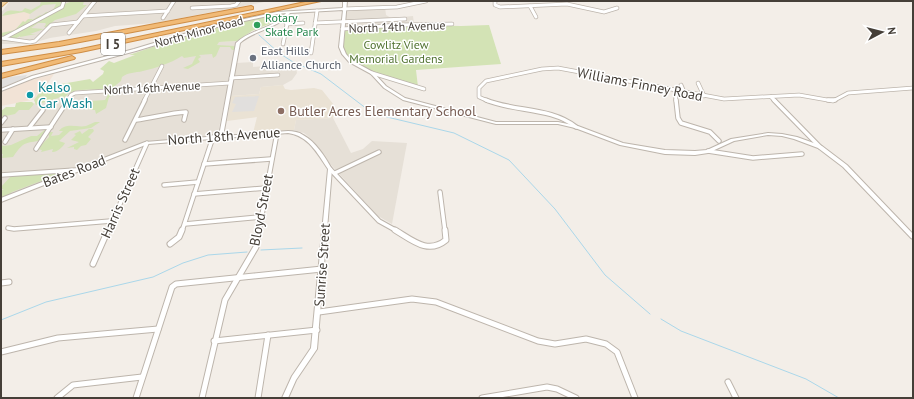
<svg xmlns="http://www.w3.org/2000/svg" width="914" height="399" font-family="'PT Sans',sans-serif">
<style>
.residential{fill:#e6e0d7}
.commercial{fill:#f2e3d6}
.education{fill:#eae2d4}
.green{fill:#d3e3b5}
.parking{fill:#e1dfdd}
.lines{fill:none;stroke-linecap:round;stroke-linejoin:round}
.stream{stroke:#aad7ea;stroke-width:1}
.minor-far2-casing{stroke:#bdb5ac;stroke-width:4.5}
.minor-far1-casing{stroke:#bdb5ac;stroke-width:5.5}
.minor-casing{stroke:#bdb5ac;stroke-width:7}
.tertiary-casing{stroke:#bdb5ac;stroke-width:2}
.primary-casing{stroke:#d9ae70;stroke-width:2}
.motorway-casing{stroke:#cf8e46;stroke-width:2}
.minor-far2{stroke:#fff;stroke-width:3}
.minor-far1{stroke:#fff;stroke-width:3.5}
.minor{stroke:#fff;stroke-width:5}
.tertiary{fill:#fff;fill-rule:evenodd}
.primary{fill:#f5d39f;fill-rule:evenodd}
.motorway{fill:#f1ba76;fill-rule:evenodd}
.leisure-dot{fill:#2e9e5b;stroke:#fff;stroke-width:1.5}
.worship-dot{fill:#6b7280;stroke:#fff;stroke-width:1.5}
.culture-dot{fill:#0f9aa8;stroke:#fff;stroke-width:1.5}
.education-dot{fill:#8d6e63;stroke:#fff;stroke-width:1.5}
.labels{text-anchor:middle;stroke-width:3;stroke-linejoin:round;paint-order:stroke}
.far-leisure-label{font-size:12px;fill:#27864d;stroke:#fff;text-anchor:start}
.far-street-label{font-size:12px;fill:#453f38;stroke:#fff}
.far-park-label{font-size:12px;fill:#507230;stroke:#fff}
.far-worship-label{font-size:12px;fill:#5b616d;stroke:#fff;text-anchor:start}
.shield{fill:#fff;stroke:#7d7974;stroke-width:1}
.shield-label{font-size:13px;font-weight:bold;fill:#453f38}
.street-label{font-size:14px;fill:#453f38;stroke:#fff}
.culture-label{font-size:14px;fill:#0d838f;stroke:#fff;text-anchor:start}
.education-label{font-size:14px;fill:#785e54;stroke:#fff;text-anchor:start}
</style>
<rect width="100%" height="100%" fill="#f3eee8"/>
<g class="residential">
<path d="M 10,1 L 269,1 L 155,23 L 115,26 L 96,31 L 50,38 L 29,44 L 1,44 L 1,38 L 8,35 L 1,13 Z"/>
<path d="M 385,7 L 386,15 L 391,18 L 413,16 L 414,24 L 344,28 L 346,9 Z"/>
<path d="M 237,41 L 218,133 L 212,136 L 150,141 L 1,198 L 1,115 L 75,89 L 112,87 L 121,73 L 200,43 Z"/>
<path d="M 253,62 L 253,67 L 283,64 L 296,68 L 297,73 L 292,80 L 283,85 L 261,87 L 259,94 L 231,96 L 236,63 Z"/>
<path d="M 333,118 L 351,153 L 363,149 L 372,141 L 407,143 L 392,224 L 378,216 L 332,166 L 308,136 L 304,133 L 294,130 L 296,120 Z"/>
</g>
<g class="commercial">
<path d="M 30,11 L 29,21 L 14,32 L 1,33 L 1,15 Z"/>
<path d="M 54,74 L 37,99 L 1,106 L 1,92 L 28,81 Z"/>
</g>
<path class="education" d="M 283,85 L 285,89 L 291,90 L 314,88 L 322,90 L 334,105 L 333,118 L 296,120 L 294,130 L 253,133 L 257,117 L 227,121 L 231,96 L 259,94 L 261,87 Z"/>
<g class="green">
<path d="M 41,1 L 63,1 L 64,4 L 73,1 L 84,1 L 83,5 L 87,5 L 76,14 L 55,20 L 47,27 L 44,27 L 46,24 L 45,23 L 38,23 L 31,28 L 44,29 L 30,34 L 36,34 L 20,37 L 20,36 L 15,39 L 1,38 L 1,33 L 15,30 L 23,21 L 25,22 L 28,19 L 33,19 L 25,25 C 30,23 37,15 42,15 L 41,16 L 46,12 L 52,12 L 56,4 L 43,5 L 30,14 L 24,12 L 2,16 C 8,7 15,12 22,11 L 25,8 L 31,10 L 40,5 Z"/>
<path d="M 283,13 L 286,14 L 283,18 L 252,31 L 237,41 L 219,42 L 217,45 L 235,46 L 235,50 L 232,50 L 230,47 L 220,47 L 216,56 L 213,58 L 212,54 L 199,55 L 201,57 L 198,59 L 200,62 L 188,69 L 183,68 L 192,64 L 196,56 L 184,58 L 182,56 C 171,63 156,68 143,71 C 135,73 128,72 122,77 L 121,81 L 111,89 L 78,90 L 69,93 L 64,98 L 61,97 L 52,100 L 49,104 L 45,102 L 36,105 L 34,100 L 44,87 L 90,79 L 93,82 L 103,74 L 104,71 L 100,69 L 109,61 L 114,63 L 135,55 L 129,55 L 223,23 Z"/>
<path d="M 408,25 L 461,26 L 489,25 L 501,64 L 416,70 L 418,87 C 401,80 353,69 345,54 C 342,47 344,37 344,29 Z"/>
<path d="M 110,91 L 117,93 L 109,97 L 106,108 L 96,114 L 95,110 L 90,110 L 88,107 L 91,101 L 105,100 Z"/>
<path d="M 20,102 L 32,102 L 34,104 L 29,110 L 19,110 L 15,114 L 1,117 L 1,111 L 6,107 L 15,107 L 16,103 Z"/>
<path d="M 95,122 L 100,122 L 91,128 L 70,131 L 59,141 L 65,143 C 63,147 56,153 52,152 L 53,149 L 41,152 L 42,150 L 37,149 L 49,137 L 48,132 L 53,132 L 51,136 L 59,135 L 63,131 L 59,131 C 66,122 77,128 86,126 C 89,125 92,123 95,122 Z"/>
<path d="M 47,128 L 45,139 C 26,145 26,138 13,157 L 2,158 L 3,154 L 1,154 L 1,144 L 3,146 L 11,145 L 31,136 L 37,136 Z"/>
<path d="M 89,129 L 93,129 L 94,131 L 88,137 L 91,139 L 86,145 L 81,146 L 77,150 L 74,149 L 74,147 L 67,148 L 79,142 L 71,140 L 76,135 L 74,134 L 80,131 L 82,134 Z"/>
<path d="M 68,171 L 12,192 L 1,200 L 1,191 L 4,189 L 1,189 L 1,187 L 12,175 Z"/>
</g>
<g class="parking">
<path d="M 27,75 L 25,78 L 1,88 L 1,78 Z"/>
<path d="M 259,96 L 254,111 L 232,112 L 236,104 L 232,103 L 235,97 Z"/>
</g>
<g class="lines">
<g class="stream">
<path d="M 259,35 L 279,53 L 293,62 L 321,74 L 367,109 L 387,117 L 454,133 L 509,160 L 555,209 L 605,275 L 650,314"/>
<path d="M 261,250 L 302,248"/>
<path d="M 661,319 L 681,331 L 806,379 L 839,398"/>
<path d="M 1,320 L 46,302 L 153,277 L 183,263 L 208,255 L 247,252"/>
</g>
<g class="minor-far2-casing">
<g id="minor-far2">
<path d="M 495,1 L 495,5 L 500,7 L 567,4 L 604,12 L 617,8"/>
<path d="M 530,6 L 536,17"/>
<path d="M 192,8 L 231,6 L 236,5 L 239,1"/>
<path d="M 343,9 L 397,7 L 426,1"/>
<path d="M 83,16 L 168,11"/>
<path d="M 163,18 L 174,1"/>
<path d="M 283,19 L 287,24 L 283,44"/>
<path d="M 315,23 L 405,19"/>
<path d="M 287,24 L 303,23"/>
<path d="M 342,29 L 399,25 L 452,24"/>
<path d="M 69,33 L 95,1"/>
<path d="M 1,38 L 30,42 L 35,41 L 51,25 L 78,22"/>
<path d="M 4,38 L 62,7 L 64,1"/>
<path d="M 311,53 L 317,11"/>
<path d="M 372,73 L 424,89"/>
<path d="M 231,78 L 278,75"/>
<path d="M 698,83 L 704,96"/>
<path d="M 681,85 L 684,92"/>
<path d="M 675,90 L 676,101"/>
<path d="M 771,97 L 775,101"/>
<path d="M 67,101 L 71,95 L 75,93 L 230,83"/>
<path d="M 144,101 L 162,66"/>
<path d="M 488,101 L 479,97 L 479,88 L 486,81 L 542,69 L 558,68 L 724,99 L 799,95 L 833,101 L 848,93 L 913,88"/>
</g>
</g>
<g class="minor-far1-casing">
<g id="minor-far1">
<path d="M 486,100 C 515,112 551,107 576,127"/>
<path d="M 676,100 L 678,118 L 681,123 L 710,132 L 719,141"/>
<path d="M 774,100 L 820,147"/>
<path d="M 828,100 L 835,100"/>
<path d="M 136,120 C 153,118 169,113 186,112 L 184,120"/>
<path d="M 1,123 L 5,118"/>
<path d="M 29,128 L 43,110"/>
<path d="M 1,130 L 51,127"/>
<path d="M 125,140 L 145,100"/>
<path d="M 5,142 L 13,129"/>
<path d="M 36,149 L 68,100"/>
<path d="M 708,151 L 753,158 L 802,154"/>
<path d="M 204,164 L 271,159"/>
<path d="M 330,169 L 379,221 L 397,231"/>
<path d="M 335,173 L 379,152"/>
<path d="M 1,175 L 76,170"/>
<path d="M 164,185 L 198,182"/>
<path d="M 440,192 L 445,231"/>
<path d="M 194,194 L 266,188"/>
<path d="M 185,224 L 260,217"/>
<path d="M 8,228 L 14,229 L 111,221"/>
<path d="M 108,231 L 147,143"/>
<path d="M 182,231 L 213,137"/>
<path d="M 259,231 L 277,133"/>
</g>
</g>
<g class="minor-casing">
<g id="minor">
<path d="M 395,230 C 412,240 428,255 446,240 L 445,230"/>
<path d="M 170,244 L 179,237 L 182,230"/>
<path d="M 93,264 L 108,230"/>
<path d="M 1,283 L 9,282"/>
<path d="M 319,312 L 412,299 L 436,302 L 538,341 L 555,344 L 586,339 L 606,344 L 617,352 L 635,398"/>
<path d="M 214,341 L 317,330"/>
<path d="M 1,352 L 58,338 L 158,329"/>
<path d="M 728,382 L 736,398"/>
<path d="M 57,398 L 73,385 L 142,377"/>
<path d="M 136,398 L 172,287 L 176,284 L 322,269"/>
<path d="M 202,398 L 225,300 L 256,247 L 259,230"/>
<path d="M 258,398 L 268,335"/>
<path d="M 482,398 L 547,387 L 557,389 L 576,398"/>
</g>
</g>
<g class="tertiary-casing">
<path id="tertiary" d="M 343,1 L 347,1 L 343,47 L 346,54 L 351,60 L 373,72 L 386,86 L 405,98 L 496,122 L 558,122 L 578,126 L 623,143 L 665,150 L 695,151 L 707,150 L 731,139 L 768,133 L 782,134 L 797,137 L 822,146 L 847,165 L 913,234 L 913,239 L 911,238 L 843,167 L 818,148 L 794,139 L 782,136 L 768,135 L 734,141 L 708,153 L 695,155 L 665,154 L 620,145 L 575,128 L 558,124 L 496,124 L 403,100 L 384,88 L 371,74 L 349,62 L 342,54 L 339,47 L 343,10 L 290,13 C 278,29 254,30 240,43 L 223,136 L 288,131 C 293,131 299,132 303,135 C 316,142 325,157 332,169 L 317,349 L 296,380 L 288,398 L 282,398 L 292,376 L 311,348 L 328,169 C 317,153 309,136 288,133 L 148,144 L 1,202 L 1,198 L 145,142 L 219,136 L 236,43 C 250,29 276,28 286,13 L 277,14 L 208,29 L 136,51 L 34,78 L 1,91 L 1,89 L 32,76 L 134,49 L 207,27 L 277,12 L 343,8 Z"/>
</g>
<g class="primary-casing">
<path id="primary" d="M 3,1 L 8,1 L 1,7 L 1,3 Z"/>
</g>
<g class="motorway-casing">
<g id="motorway">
<path d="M 310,1 L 321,1 L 81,52 L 1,66 L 1,62 L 81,49 Z"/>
<path d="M 251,6 L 253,7 L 253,9 L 59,46 L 1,54 L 1,50 L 59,42 Z"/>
<path d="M 72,56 L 75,58 L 74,59 L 1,78 L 1,74 Z"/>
</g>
</g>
<use href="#minor-far2" class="minor-far2"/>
<use href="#minor-far1" class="minor-far1"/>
<use href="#minor" class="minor"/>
<use href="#tertiary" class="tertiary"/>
<use href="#primary" class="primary"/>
<use href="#motorway" class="motorway"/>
</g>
<circle class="leisure-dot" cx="257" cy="25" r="4"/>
<circle class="worship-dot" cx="253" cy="58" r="4"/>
<circle class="culture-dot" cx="30" cy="95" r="4"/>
<circle class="education-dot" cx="281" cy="111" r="4"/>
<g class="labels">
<g class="far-leisure-label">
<text x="265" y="22">Rotary<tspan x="265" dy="14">Skate Park</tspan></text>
</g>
<g class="far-street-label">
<text transform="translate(397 27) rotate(-2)" y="4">North 14th Avenue</text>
<text transform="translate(199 32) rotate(-15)" y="4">North Minor Road</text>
<text transform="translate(152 88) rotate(-3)" y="4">North 16th Avenue</text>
</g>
<g class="far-park-label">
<text x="396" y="49">Cowlitz View<tspan x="396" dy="14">Memorial Gardens</tspan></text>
</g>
<g class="far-worship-label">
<text x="261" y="55">East Hills<tspan x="261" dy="14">Alliance Church</tspan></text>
</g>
<rect class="shield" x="101" y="33" width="24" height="22" rx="3"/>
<g class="shield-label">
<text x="113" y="49">I 5</text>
</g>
<g class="street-label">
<text transform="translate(640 84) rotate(11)" y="5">Williams Finney Road</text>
<text transform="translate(224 136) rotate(-4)" y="5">North 18th Avenue</text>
<text transform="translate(74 171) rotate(-21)" y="5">Bates Road</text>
<text transform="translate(120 203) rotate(-66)" y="5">Harris Street</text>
<text transform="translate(261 210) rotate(-79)" y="5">Bloyd Street</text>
<text transform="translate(322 265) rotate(-86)" y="5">Sunrise Street</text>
</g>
<g class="culture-label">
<text x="38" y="92">Kelso<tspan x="38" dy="16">Car Wash</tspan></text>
</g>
<g class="education-label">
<text x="289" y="116">Butler Acres Elementary School</text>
</g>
</g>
<rect width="914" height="399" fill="none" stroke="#453f38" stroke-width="4"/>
<g transform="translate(882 32) rotate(83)" stroke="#ffffff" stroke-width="3" paint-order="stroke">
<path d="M0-3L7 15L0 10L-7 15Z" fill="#453f38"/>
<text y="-6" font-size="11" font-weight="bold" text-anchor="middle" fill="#453f38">N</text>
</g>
</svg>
